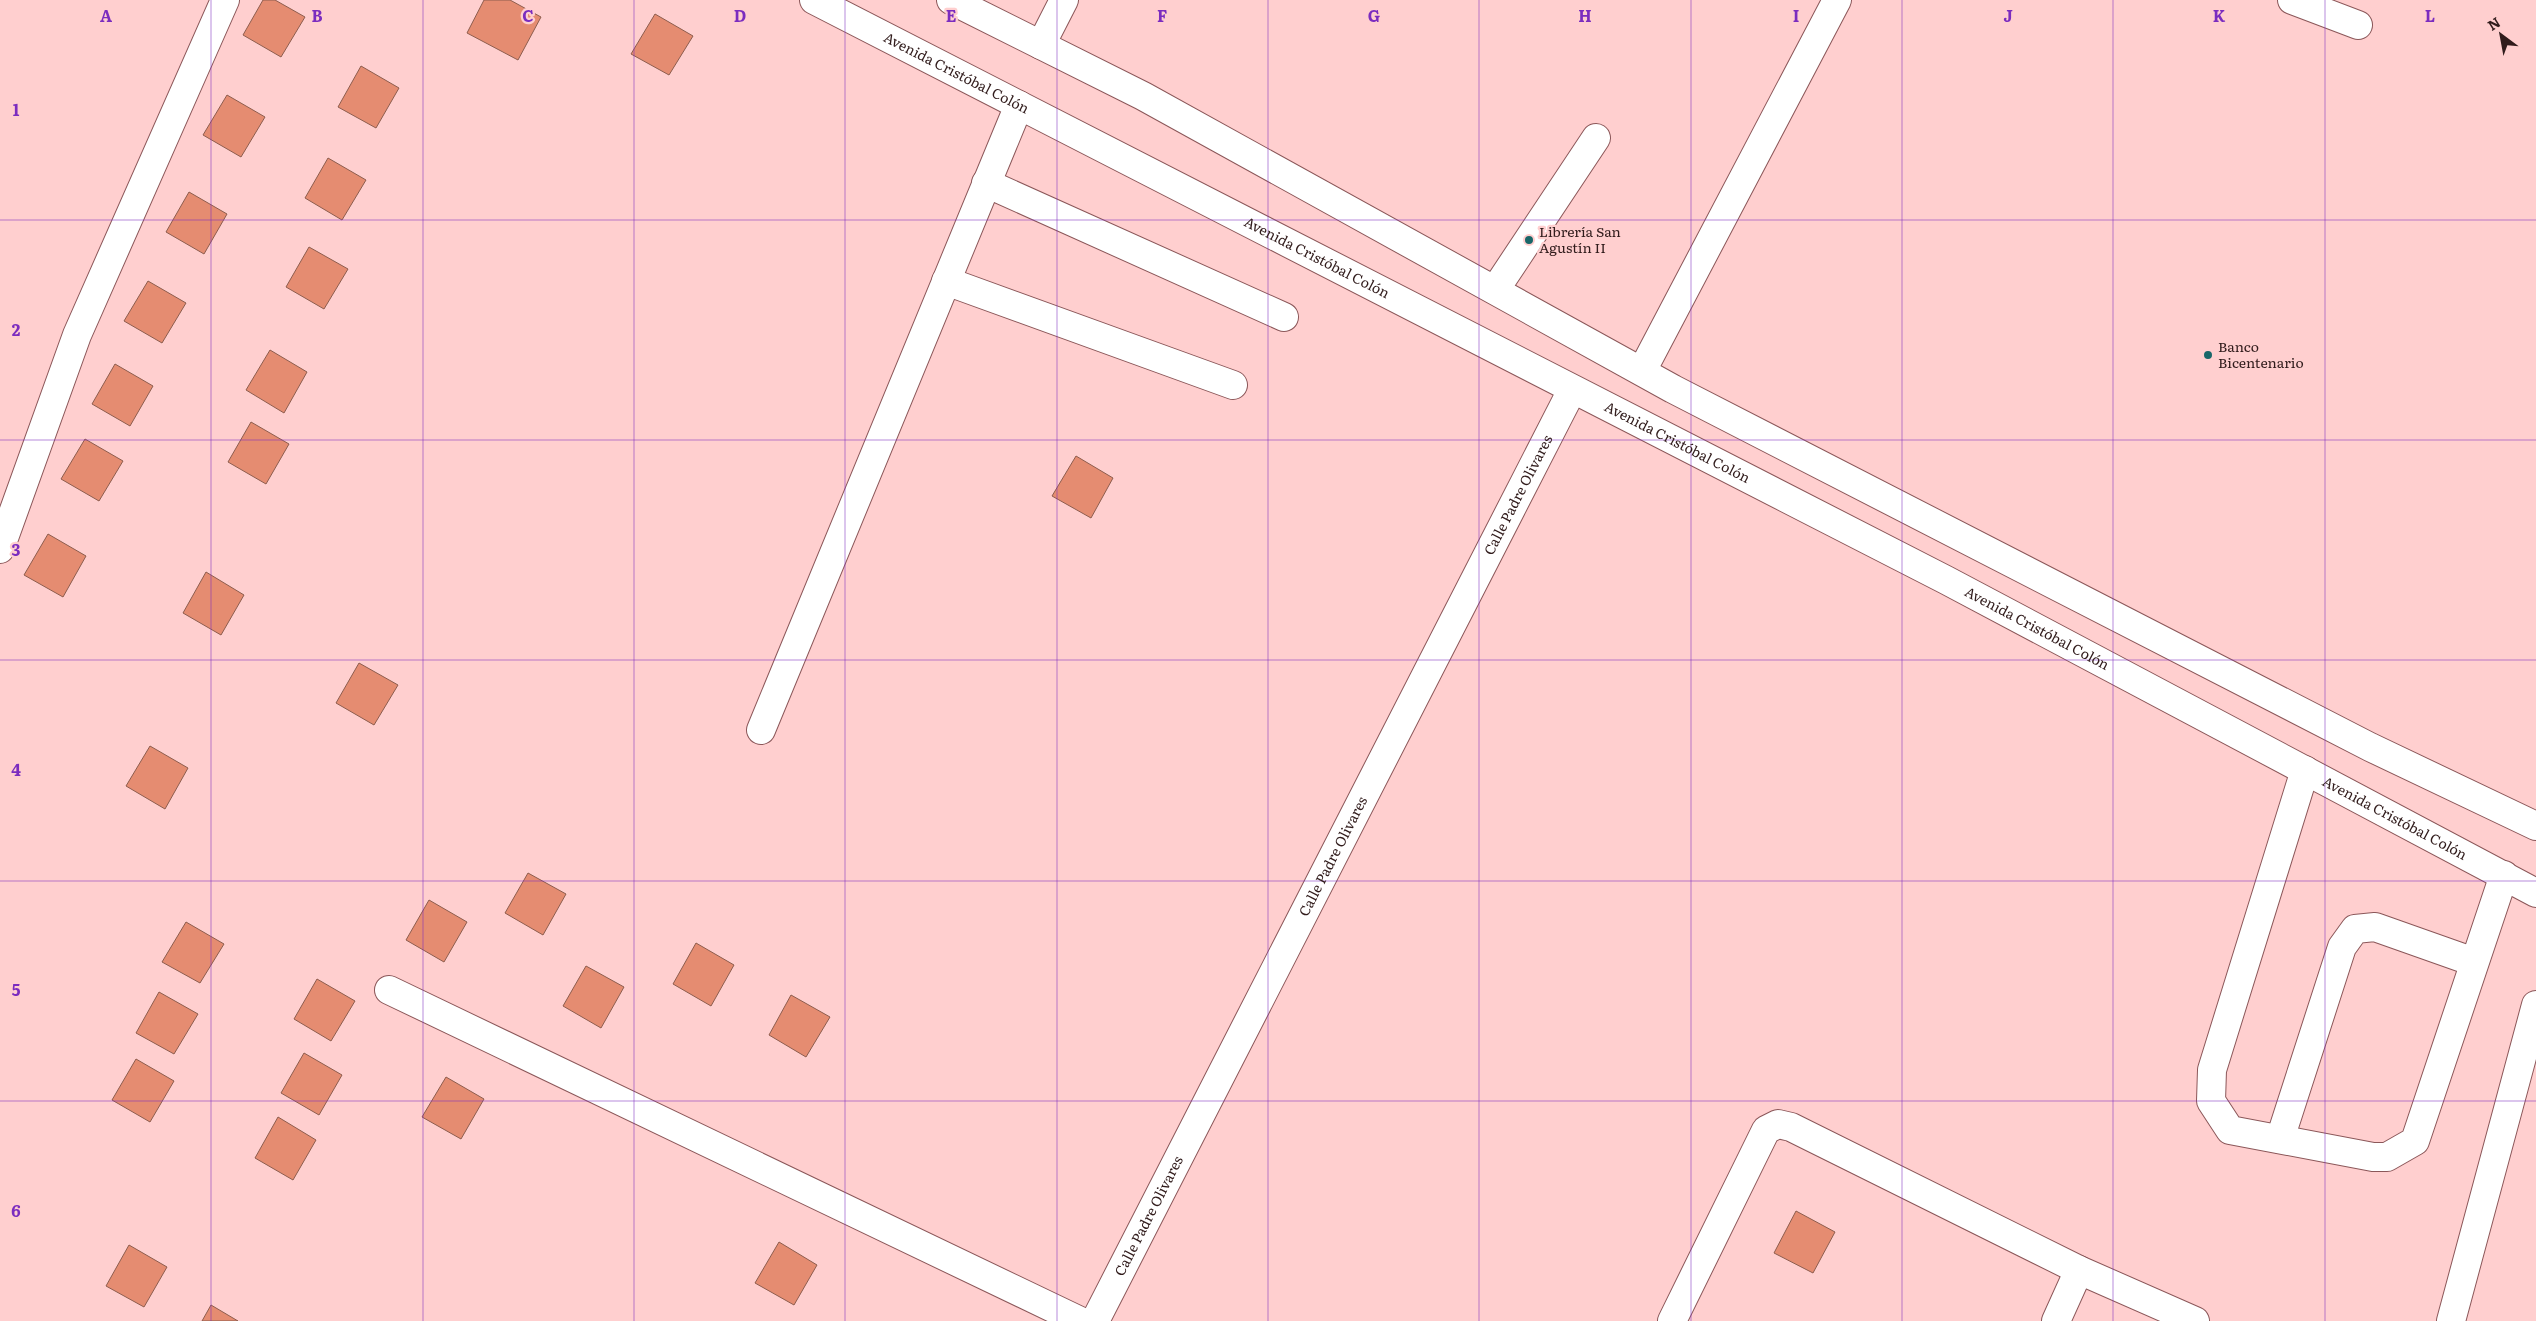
<svg xmlns="http://www.w3.org/2000/svg" width="2536" height="1321" font-family="Literata,serif">
<style>
.building{fill:#e58c71;stroke:#8d5d4e}
.lines{fill:none;stroke-linecap:round;stroke-linejoin:round}
.minor-casing{stroke:#8b5759;stroke-width:30}
.minor{stroke:#fff;stroke-width:28}
.grid{fill:none;stroke:#7b2cbf;stroke-width:1;stroke-opacity:0.55}
.poi-dot{fill:#196769;stroke:#ffcfcf;stroke-width:2}
.labels{text-anchor:middle;stroke-width:4.5;stroke-linejoin:round;paint-order:stroke}
.street-label{font-size:14px;fill:#311c1c;stroke:#ffcfcf}
.poi-label{font-size:14px;fill:#311c1c;stroke:#ffcfcf;text-anchor:start}
.grid-label{font-size:16px;text-anchor:middle;font-weight:bold;fill:#7b2cbf;stroke:#ffcfcf;stroke-width:4.5;stroke-linejoin:round;paint-order:stroke}
</style>
<rect width="100%" height="100%" fill="#ffcfcf"/>
<g class="building">
<path d="M 263,0 L 275,0 L 305,17 L 281,57 L 243,35 Z"/>
<path d="M 484,0 L 510,0 L 541,17 L 518,60 L 467,33 Z"/>
<path d="M 655,14 L 693,36 L 669,75 L 631,54 Z"/>
<path d="M 361,66 L 399,88 L 376,128 L 338,107 Z"/>
<path d="M 227,95 L 265,117 L 241,157 L 203,135 Z"/>
<path d="M 328,158 L 366,180 L 342,220 L 305,198 Z"/>
<path d="M 189,192 L 227,214 L 204,254 L 166,232 Z"/>
<path d="M 309,247 L 348,269 L 324,309 L 286,287 Z"/>
<path d="M 148,281 L 186,303 L 162,343 L 124,321 Z"/>
<path d="M 270,350 L 307,372 L 284,413 L 246,390 Z"/>
<path d="M 115,364 L 153,386 L 130,426 L 92,404 Z"/>
<path d="M 251,422 L 289,444 L 266,484 L 228,462 Z"/>
<path d="M 85,439 L 123,461 L 99,501 L 61,479 Z"/>
<path d="M 1076,456 L 1113,478 L 1091,518 L 1052,496 Z"/>
<path d="M 48,534 L 86,556 L 63,597 L 24,575 Z"/>
<path d="M 206,572 L 244,595 L 221,635 L 183,613 Z"/>
<path d="M 359,663 L 398,685 L 374,725 L 336,703 Z"/>
<path d="M 150,746 L 188,768 L 165,809 L 126,786 Z"/>
<path d="M 528,873 L 566,894 L 543,935 L 505,913 Z"/>
<path d="M 429,900 L 467,922 L 444,962 L 406,940 Z"/>
<path d="M 186,922 L 224,944 L 200,983 L 162,962 Z"/>
<path d="M 696,943 L 734,965 L 711,1006 L 673,984 Z"/>
<path d="M 586,966 L 624,987 L 601,1028 L 563,1006 Z"/>
<path d="M 317,979 L 355,1001 L 331,1041 L 294,1019 Z"/>
<path d="M 159,992 L 198,1014 L 174,1054 L 136,1033 Z"/>
<path d="M 791,995 L 830,1017 L 806,1057 L 769,1035 Z"/>
<path d="M 304,1053 L 342,1075 L 319,1115 L 281,1093 Z"/>
<path d="M 136,1059 L 174,1081 L 150,1122 L 112,1100 Z"/>
<path d="M 446,1077 L 484,1099 L 461,1139 L 422,1117 Z"/>
<path d="M 278,1117 L 316,1140 L 293,1180 L 255,1158 Z"/>
<path d="M 1796,1211 L 1835,1232 L 1813,1273 L 1774,1253 Z"/>
<path d="M 779,1242 L 817,1265 L 794,1305 L 755,1283 Z"/>
<path d="M 129,1245 L 167,1267 L 144,1307 L 106,1286 Z"/>
<path d="M 211,1305 L 238,1321 L 202,1321 Z"/>
</g>
<g class="lines">
<g class="minor-casing">
<g id="minor">
<path id="s1" d="M 814,0 L 1946,580 L 2536,893"/>
<path d="M 951,0 L 1143,96 L 1673,389 L 2370,747 L 2536,826"/>
<path d="M 2292,0 L 2358,25"/>
<path d="M 1041,45 L 1064,0"/>
<path d="M 986,183 L 1284,317"/>
<path d="M 946,281 L 1233,385"/>
<path d="M 1495,290 L 1596,138"/>
<path d="M 1642,371 L 1837,0"/>
<path d="M 0,549 L 77,335 L 225,0"/>
<path d="M 761,730 L 1019,105"/>
<path d="M 2305,770 L 2212,1070 L 2211,1101 L 2230,1130 L 2373,1157 L 2387,1157 L 2415,1141 L 2504,875"/>
<path d="M 389,990 L 1080,1321"/>
<path d="M 2280,1139 L 2342,947 L 2355,929 L 2375,927 L 2474,962"/>
<path id="s2" d="M 1095,1321 L 1572,390"/>
<path d="M 1672,1321 L 1766,1130 L 1778,1124 L 1791,1127 L 2079,1270 L 2195,1321"/>
<path d="M 2056,1321 L 2079,1270"/>
<path d="M 2451,1321 L 2536,1005"/>
</g>
</g>
<use href="#minor" class="minor"/>
</g>
<path class="grid" d="M 211,0 L 211,1321M 423,0 L 423,1321M 634,0 L 634,1321M 845,0 L 845,1321M 1057,0 L 1057,1321M 1268,0 L 1268,1321M 1479,0 L 1479,1321M 1691,0 L 1691,1321M 1902,0 L 1902,1321M 2113,0 L 2113,1321M 2325,0 L 2325,1321M 0,220 L 2536,220M 0,440 L 2536,440M 0,660 L 2536,660M 0,881 L 2536,881M 0,1101 L 2536,1101"/>
<g class="poi-dot">
<circle cx="1529" cy="240" r="5"/>
<circle cx="2208" cy="355" r="5"/>
</g>
<g class="labels">
<g class="street-label">
<text dy="5" stroke="none"><textPath href="#s1" startOffset="160">Avenida Cristóbal Colón</textPath></text>
<text dy="5" stroke="none"><textPath href="#s1" startOffset="565">Avenida Cristóbal Colón</textPath></text>
<text dy="5" stroke="none"><textPath href="#s1" startOffset="970">Avenida Cristóbal Colón</textPath></text>
<text dy="5" stroke="none"><textPath href="#s2" startOffset="928">Calle Padre Olivares</textPath></text>
<text dy="5" stroke="none"><textPath href="#s1" startOffset="1375">Avenida Cristóbal Colón</textPath></text>
<text dy="5" stroke="none"><textPath href="#s1" startOffset="1780">Avenida Cristóbal Colón</textPath></text>
<text dy="5" stroke="none"><textPath href="#s2" startOffset="522">Calle Padre Olivares</textPath></text>
<text dy="5" stroke="none"><textPath href="#s2" startOffset="118">Calle Padre Olivares</textPath></text>
</g>
<g class="poi-label">
<text x="1539" y="237">Librería San<tspan x="1539" dy="16">Agustín II</tspan></text>
<text x="2218" y="352">Banco<tspan x="2218" dy="16">Bicentenario</tspan></text>
</g>
</g>
<g class="grid-label">
<text x="106" y="22">A</text>
<text x="317" y="22">B</text>
<text x="528" y="22">C</text>
<text x="740" y="22">D</text>
<text x="951" y="22">E</text>
<text x="1162" y="22">F</text>
<text x="1374" y="22">G</text>
<text x="1585" y="22">H</text>
<text x="1796" y="22">I</text>
<text x="2008" y="22">J</text>
<text x="2219" y="22">K</text>
<text x="2430" y="22">L</text>
<text x="16" y="116">1</text>
<text x="16" y="336">2</text>
<text x="16" y="556">3</text>
<text x="16" y="776">4</text>
<text x="16" y="996">5</text>
<text x="16" y="1217">6</text>
</g>
<g transform="translate(2501 35) rotate(328)" stroke="#ffcfcf" stroke-width="4" paint-order="stroke">
<path d="M0-4L9 19L0 12L-9 19Z" fill="#311c1c"/>
<text y="-8" font-size="14" font-weight="bold" text-anchor="middle" fill="#311c1c">N</text>
</g>
</svg>
